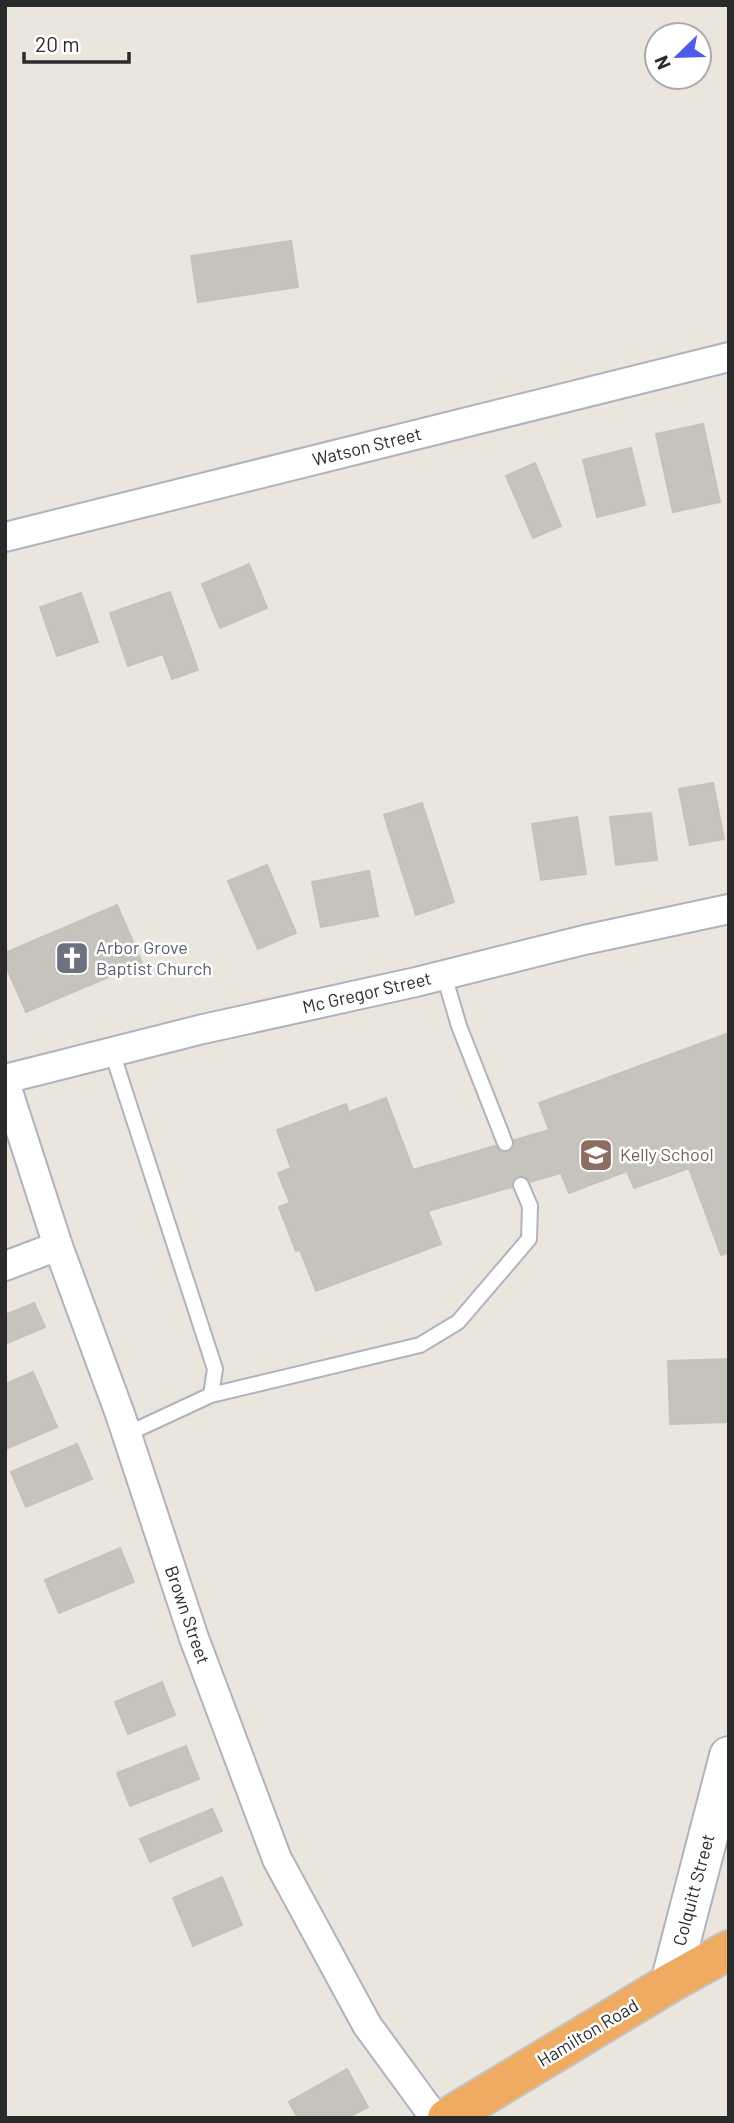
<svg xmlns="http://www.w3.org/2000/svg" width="734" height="2123" font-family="Barlow,sans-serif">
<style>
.building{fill:#c6c3bd;stroke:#c6c2b7;stroke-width:2}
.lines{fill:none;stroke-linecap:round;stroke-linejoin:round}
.lane-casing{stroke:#b1b2bd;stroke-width:18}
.street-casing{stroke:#b1b2bd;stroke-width:32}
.secondary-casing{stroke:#b1b2bd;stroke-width:42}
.highway-casing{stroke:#c3c3c3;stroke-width:42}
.lane{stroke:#fff;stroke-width:14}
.street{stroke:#fff;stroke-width:28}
.secondary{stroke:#fff;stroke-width:38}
.highway{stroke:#f0ab63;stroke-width:38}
.labels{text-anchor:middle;stroke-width:5;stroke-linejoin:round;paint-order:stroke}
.street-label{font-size:18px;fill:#2a2a2a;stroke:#fff}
.worship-label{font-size:18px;fill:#5b616d;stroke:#fff;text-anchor:start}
.education-label{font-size:18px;fill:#785e54;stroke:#fff;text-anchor:start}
</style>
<rect width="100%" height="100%" fill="#ebe6dd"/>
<g class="building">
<path d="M 291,241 L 298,287 L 198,302 L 191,256 Z"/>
<path d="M 703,424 L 720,502 L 673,512 L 656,434 Z"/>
<path d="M 631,448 L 645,505 L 597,517 L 583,460 Z"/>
<path d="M 535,463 L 561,526 L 533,538 L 506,476 Z"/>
<path d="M 249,564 L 267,608 L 220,628 L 202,584 Z"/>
<path d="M 170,592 L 198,670 L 172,679 L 163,654 L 128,666 L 110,613 Z"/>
<path d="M 81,593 L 98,642 L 57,656 L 40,607 Z"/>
<path d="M 713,783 L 724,839 L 690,845 L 679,789 Z"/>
<path d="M 422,803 L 454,902 L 416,915 L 384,815 Z"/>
<path d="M 651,813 L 657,860 L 616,865 L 610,817 Z"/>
<path d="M 577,817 L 586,874 L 541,880 L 532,824 Z"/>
<path d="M 267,865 L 296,933 L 258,949 L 228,881 Z"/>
<path d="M 369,871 L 378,916 L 321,927 L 312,882 Z"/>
<path d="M 117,905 L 142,963 L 26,1012 L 5,964 L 5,953 Z"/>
<path d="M 729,1033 L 729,1253 L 721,1255 L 689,1168 L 634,1188 L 627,1171 L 569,1193 L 561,1173 L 428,1211 L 441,1244 L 316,1291 L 300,1250 L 296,1251 L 279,1207 L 290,1203 L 278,1173 L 291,1168 L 277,1130 L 346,1104 L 349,1112 L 386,1098 L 413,1170 L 549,1130 L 539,1103 Z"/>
<path d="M 34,1303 L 45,1327 L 5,1344 L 5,1315 Z"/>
<path d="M 729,1359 L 729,1422 L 670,1424 L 668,1361 Z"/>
<path d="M 33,1372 L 57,1427 L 8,1448 L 5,1443 L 5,1384 Z"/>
<path d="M 77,1444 L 92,1479 L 26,1507 L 11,1472 Z"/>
<path d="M 120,1548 L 134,1582 L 59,1613 L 45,1580 Z"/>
<path d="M 162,1682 L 175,1715 L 128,1734 L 115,1702 Z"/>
<path d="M 186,1746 L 199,1779 L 130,1806 L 117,1773 Z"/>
<path d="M 212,1809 L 222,1831 L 150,1862 L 140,1839 Z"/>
<path d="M 222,1877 L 242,1925 L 193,1946 L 173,1898 Z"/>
<path d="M 347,2069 L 368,2107 L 347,2118 L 298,2118 L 289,2102 Z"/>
</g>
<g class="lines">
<g class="lane-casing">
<g id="lane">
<path d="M 444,975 L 459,1026 L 505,1143"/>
<path d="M 112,1052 L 215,1369 L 211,1395"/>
<path d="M 127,1434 L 211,1395 L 420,1345 L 458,1322 L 529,1239 L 530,1206 L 521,1185"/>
</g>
</g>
<g class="street-casing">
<g id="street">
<path d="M 5,537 L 729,357"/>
<path d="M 5,1079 L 203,1029 L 416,982 L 584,940 L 729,909"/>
<path d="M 5,1082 L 58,1246 L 120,1414 L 194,1638 L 277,1859 L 367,2025 L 435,2118"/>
<path d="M 5,1266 L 58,1246"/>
</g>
</g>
<g class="secondary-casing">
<path id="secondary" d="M 670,1983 L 729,1756"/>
</g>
<g class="highway-casing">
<path id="highway" d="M 447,2118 L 670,1983 L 729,1950"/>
</g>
<use href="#lane" class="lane"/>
<use href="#street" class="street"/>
<use href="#secondary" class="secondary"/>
<use href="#highway" class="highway"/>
</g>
<defs>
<g id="church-square" transform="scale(1.75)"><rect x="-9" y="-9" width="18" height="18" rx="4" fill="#6b7280" stroke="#fff"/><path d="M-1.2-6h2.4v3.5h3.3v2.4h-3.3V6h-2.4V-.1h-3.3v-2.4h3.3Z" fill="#fff"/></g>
<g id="school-square" transform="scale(1.75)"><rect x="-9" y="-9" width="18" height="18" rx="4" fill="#8d6e63" stroke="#fff"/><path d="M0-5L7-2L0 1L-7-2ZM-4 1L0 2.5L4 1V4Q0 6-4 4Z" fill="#fff"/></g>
</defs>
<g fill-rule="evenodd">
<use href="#church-square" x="72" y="958"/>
<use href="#school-square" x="596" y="1155"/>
</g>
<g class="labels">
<g class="street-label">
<text transform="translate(367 447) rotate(-14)" y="6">Watson Street</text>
<text transform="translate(367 993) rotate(-13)" y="6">Mc Gregor Street</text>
<text transform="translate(187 1615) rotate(71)" y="6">Brown Street</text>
<text transform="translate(694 1890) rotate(-75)" y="6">Colquitt Street</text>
<text transform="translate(588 2033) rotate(-31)" y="6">Hamilton Road</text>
</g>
<g class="worship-label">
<text x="96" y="954">Arbor Grove<tspan x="96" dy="21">Baptist Church</tspan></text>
</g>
<g class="education-label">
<text x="620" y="1161">Kelly School</text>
</g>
</g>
<rect width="734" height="2123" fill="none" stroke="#2a2a2a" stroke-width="14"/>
<g transform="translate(678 56) rotate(247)"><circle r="33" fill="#ffffff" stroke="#aaaaaa" stroke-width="2"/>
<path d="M0-5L12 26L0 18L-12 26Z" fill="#4b5cea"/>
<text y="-10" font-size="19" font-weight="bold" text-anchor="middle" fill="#2a2a2a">N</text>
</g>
<path d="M24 52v10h105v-10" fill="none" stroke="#2a2a2a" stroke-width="3.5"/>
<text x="35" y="52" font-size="21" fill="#2a2a2a" stroke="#ffffff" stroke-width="5" paint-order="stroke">20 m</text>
</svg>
